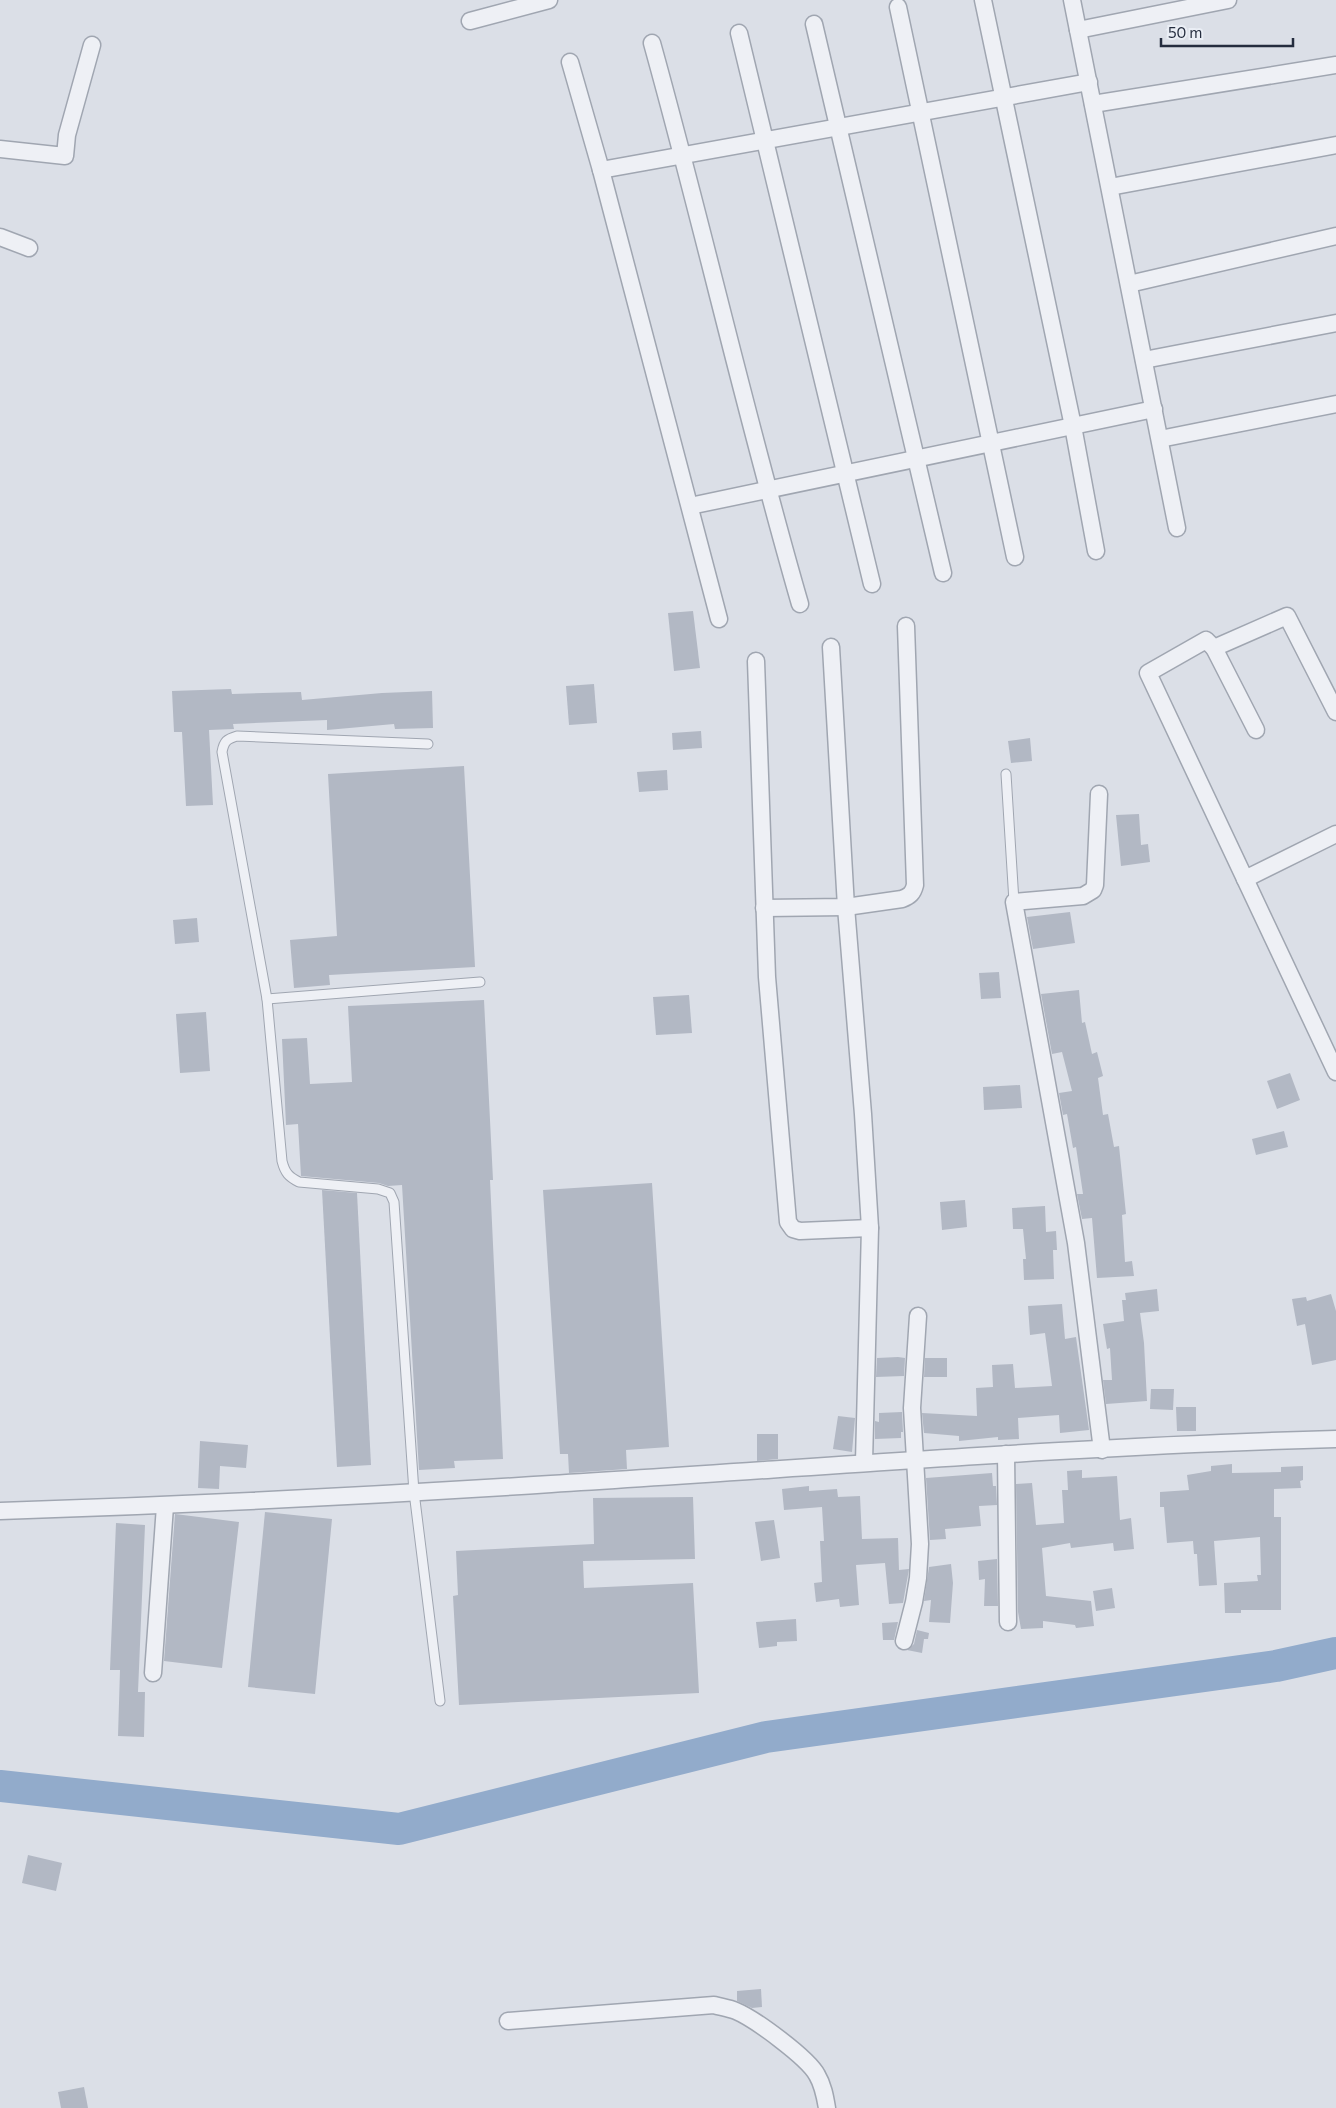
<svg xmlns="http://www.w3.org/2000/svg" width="1336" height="2108" font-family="Commissioner,sans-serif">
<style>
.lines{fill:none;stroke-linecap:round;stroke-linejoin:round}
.river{stroke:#92abcb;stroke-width:32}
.building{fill:#b2b8c4}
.lane-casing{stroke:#a0a6b1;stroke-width:11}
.street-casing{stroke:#a0a6b1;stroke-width:19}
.lane{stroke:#eef0f5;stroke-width:9}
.street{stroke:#eef0f5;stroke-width:16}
</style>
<rect width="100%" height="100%" fill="#dbdfe7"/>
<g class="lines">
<path class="river" d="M 0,1786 L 399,1829 L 766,1737 L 1276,1666 L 1336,1653"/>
</g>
<g class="building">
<path d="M 693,611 L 700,668 L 674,671 L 668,613 Z"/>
<path d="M 594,684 L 597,723 L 569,725 L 566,686 Z"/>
<path d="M 231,689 L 232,694 L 301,692 L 302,700 L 382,693 L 432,691 L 433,728 L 395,729 L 394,724 L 327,730 L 327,720 L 233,724 L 234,729 L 209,730 L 213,805 L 186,806 L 182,732 L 174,732 L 172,691 Z"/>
<path d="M 701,731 L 702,748 L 673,750 L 672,733 Z"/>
<path d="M 1030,738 L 1032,761 L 1011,763 L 1008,741 Z"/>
<path d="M 464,766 L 475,967 L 329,975 L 330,985 L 294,988 L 290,940 L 337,936 L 328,774 Z"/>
<path d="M 667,770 L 668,790 L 639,792 L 637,772 Z"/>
<path d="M 1139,814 L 1141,845 L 1148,844 L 1150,862 L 1121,866 L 1116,815 Z"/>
<path d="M 1070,912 L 1075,943 L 1033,949 L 1027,917 Z"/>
<path d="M 197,918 L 199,942 L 175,944 L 173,920 Z"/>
<path d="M 999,972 L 1001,998 L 981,999 L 979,973 Z"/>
<path d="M 1079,990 L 1082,1023 L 1085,1022 L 1092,1054 L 1097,1052 L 1103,1076 L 1098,1078 L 1103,1115 L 1108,1114 L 1114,1147 L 1119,1146 L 1126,1214 L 1122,1215 L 1125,1262 L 1132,1261 L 1134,1276 L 1097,1278 L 1092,1218 L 1082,1219 L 1077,1194 L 1083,1194 L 1076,1147 L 1073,1148 L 1067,1114 L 1063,1115 L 1059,1093 L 1072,1091 L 1062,1052 L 1052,1054 L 1041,994 Z"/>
<path d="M 689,995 L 692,1033 L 656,1035 L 653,997 Z"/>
<path d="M 484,1000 L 493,1180 L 490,1180 L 503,1459 L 454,1461 L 455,1468 L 419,1470 L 402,1185 L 388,1186 L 379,1183 L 301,1176 L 298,1124 L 286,1125 L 282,1039 L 307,1038 L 310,1084 L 352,1082 L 348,1006 Z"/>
<path d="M 206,1012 L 210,1071 L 180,1073 L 176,1014 Z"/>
<path d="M 1290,1073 L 1300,1100 L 1277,1109 L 1267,1081 Z"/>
<path d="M 1020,1085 L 1022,1108 L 984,1110 L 983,1087 Z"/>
<path d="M 1284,1131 L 1288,1147 L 1256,1155 L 1252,1139 Z"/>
<path d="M 652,1183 L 669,1447 L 626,1450 L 627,1469 L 569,1473 L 568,1454 L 560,1454 L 543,1190 Z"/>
<path d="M 322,1190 L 357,1193 L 371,1465 L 337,1467 Z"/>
<path d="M 965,1200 L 967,1227 L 942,1230 L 940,1202 Z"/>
<path d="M 1045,1206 L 1046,1232 L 1056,1231 L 1057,1250 L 1053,1250 L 1054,1279 L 1024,1280 L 1023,1259 L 1026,1259 L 1023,1229 L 1013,1229 L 1012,1208 Z"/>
<path d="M 1157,1289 L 1159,1311 L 1140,1313 L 1144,1343 L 1147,1401 L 1106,1404 L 1103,1380 L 1112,1380 L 1110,1348 L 1107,1349 L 1103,1324 L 1124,1321 L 1122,1300 L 1126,1300 L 1125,1293 Z"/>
<path d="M 1331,1294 L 1336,1311 L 1336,1360 L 1312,1365 L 1305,1324 L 1297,1326 L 1292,1299 L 1306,1297 L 1307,1301 Z"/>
<path d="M 1062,1304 L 1065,1339 L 1076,1337 L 1089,1430 L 1060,1433 L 1059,1415 L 1018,1418 L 1019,1439 L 998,1440 L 998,1437 L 959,1441 L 959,1436 L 924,1433 L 922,1413 L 977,1416 L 976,1388 L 993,1387 L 992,1365 L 1013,1364 L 1015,1388 L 1052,1386 L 1045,1333 L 1030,1335 L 1028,1306 Z"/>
<path d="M 898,1357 L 905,1358 L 904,1376 L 876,1377 L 877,1358 Z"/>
<path d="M 925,1358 L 947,1358 L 947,1377 L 924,1377 Z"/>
<path d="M 1151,1389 L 1174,1389 L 1173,1410 L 1150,1409 Z"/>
<path d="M 1176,1407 L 1196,1407 L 1196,1431 L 1177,1431 Z"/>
<path d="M 902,1412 L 903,1432 L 901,1432 L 901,1438 L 875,1439 L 875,1421 L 879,1422 L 879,1413 Z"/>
<path d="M 838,1416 L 855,1418 L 852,1452 L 833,1449 Z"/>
<path d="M 757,1434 L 778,1434 L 778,1459 L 757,1461 Z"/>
<path d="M 200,1441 L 248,1445 L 246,1468 L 220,1466 L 219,1489 L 198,1488 Z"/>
<path d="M 1232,1464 L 1232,1473 L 1281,1472 L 1281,1467 L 1303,1466 L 1303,1480 L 1300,1481 L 1301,1488 L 1274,1489 L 1274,1517 L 1281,1517 L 1281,1610 L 1241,1610 L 1241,1613 L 1225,1613 L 1224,1583 L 1258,1581 L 1257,1575 L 1261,1575 L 1260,1537 L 1214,1541 L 1217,1585 L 1199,1586 L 1197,1554 L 1194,1554 L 1193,1541 L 1167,1543 L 1164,1507 L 1160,1507 L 1160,1492 L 1189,1490 L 1187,1475 L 1211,1471 L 1211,1466 Z"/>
<path d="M 1082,1470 L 1082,1478 L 1117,1476 L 1120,1520 L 1131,1518 L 1134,1549 L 1114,1551 L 1113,1543 L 1071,1548 L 1070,1543 L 1042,1548 L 1046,1596 L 1091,1601 L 1094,1626 L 1076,1628 L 1075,1625 L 1043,1621 L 1043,1628 L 1021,1629 L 1018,1612 L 1016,1484 L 1032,1483 L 1036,1525 L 1064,1523 L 1062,1490 L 1068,1490 L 1067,1471 Z"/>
<path d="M 992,1473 L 993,1486 L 996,1486 L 997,1505 L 979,1506 L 981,1526 L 945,1529 L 946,1539 L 930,1540 L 926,1478 Z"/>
<path d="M 809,1486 L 809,1491 L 837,1489 L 838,1497 L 860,1496 L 862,1539 L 898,1538 L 899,1570 L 909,1569 L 903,1603 L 889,1604 L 885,1563 L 856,1565 L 859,1605 L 840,1607 L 839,1599 L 816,1602 L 814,1583 L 822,1582 L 820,1541 L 824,1541 L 822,1507 L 784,1510 L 782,1489 Z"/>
<path d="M 693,1497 L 695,1559 L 583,1561 L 584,1588 L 693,1583 L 699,1693 L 459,1705 L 453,1596 L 458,1595 L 456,1551 L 594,1544 L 593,1498 Z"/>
<path d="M 265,1512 L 332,1519 L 315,1694 L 248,1687 Z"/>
<path d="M 175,1514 L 239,1522 L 222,1668 L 164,1661 Z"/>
<path d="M 774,1520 L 780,1558 L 761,1561 L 755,1522 Z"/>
<path d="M 116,1523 L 145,1525 L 138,1692 L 145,1692 L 144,1737 L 118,1736 L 120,1670 L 110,1670 Z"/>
<path d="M 997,1559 L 998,1606 L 984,1606 L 985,1579 L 979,1580 L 978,1561 Z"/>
<path d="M 951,1564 L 953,1583 L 950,1623 L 929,1622 L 931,1600 L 924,1601 L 929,1567 Z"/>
<path d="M 1112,1588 L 1115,1608 L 1096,1611 L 1093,1591 Z"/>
<path d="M 796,1619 L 797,1641 L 777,1642 L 777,1646 L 759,1648 L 756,1622 Z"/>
<path d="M 898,1622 L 894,1640 L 883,1640 L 882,1623 Z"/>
<path d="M 917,1630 L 929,1633 L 928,1639 L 924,1639 L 922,1653 L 907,1650 L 914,1644 Z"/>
<path d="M 28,1855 L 62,1863 L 56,1891 L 22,1883 Z"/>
<path d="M 761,1989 L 762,2007 L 752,2008 L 737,2001 L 737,1991 Z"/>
<path d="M 84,2087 L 88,2108 L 61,2108 L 58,2092 Z"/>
</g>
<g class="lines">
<g class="lane-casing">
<g id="lane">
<path d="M 428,744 L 237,736 C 227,739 224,741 222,752 L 267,999 L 282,1161 C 285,1173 289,1177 299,1182 L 378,1189 L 390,1193 L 394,1202 L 414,1492 L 440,1701"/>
<path d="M 1006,774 L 1014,902"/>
<path d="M 267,999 L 480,982"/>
</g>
</g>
<g class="street-casing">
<g id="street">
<path d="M 983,0 L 1073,426 L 1096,551"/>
<path d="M 1072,0 L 1177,528"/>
<path d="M 898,7 L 1015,557"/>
<path d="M 470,21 L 549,0"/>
<path d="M 814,24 L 943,573"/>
<path d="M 1078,30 L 1228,0"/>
<path d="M 739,33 L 872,584"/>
<path d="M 652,43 C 704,230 746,418 800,604"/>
<path d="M 570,62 L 601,170 L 719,619"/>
<path d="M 1093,104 L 1336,65"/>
<path d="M 0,149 L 65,156 L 67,135 L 92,45"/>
<path d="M 601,170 L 1089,82"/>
<path d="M 1110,187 L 1336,145"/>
<path d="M 0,237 L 29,248"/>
<path d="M 1129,284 L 1336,236"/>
<path d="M 1144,360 L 1336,323"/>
<path d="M 1160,439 L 1336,404"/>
<path d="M 690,506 L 1154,409"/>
<path d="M 831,647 L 846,907 L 863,1114 L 870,1228 L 864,1462"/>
<path d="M 1214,648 L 1256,730"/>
<path d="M 756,661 L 767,977 L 788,1222 L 793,1229 L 800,1231 L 870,1228"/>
<path d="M 1336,712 L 1287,616 L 1214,648 L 1206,640 L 1148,673 L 1336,1072"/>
<path d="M 1099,794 L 1095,885 L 1093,890 L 1083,896 L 1014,902 L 1076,1243 L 1102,1450"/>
<path d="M 1245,879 L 1336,834"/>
<path d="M 764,908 L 846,907 L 902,899 C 910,896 913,893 915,885 L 906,626"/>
<path d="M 1006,1454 L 1008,1622"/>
<path d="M 0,1511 C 184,1505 367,1496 551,1484 C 812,1468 1074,1446 1336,1439"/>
<path d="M 904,1641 L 914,1602 L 918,1578 L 920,1544 L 912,1408 L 918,1316"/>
<path d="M 153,1673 L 165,1506"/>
<path d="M 508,2021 L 714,2005 C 721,2007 729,2008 736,2011 C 755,2019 808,2058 817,2075 C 823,2085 825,2096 827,2108"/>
</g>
</g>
<use href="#lane" class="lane"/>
<use href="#street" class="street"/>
</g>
<path d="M1161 38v8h132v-8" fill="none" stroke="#242c3e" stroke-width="2.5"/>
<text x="1168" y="38" font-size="15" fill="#242c3e" stroke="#eaeef5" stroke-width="4" paint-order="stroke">50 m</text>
</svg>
